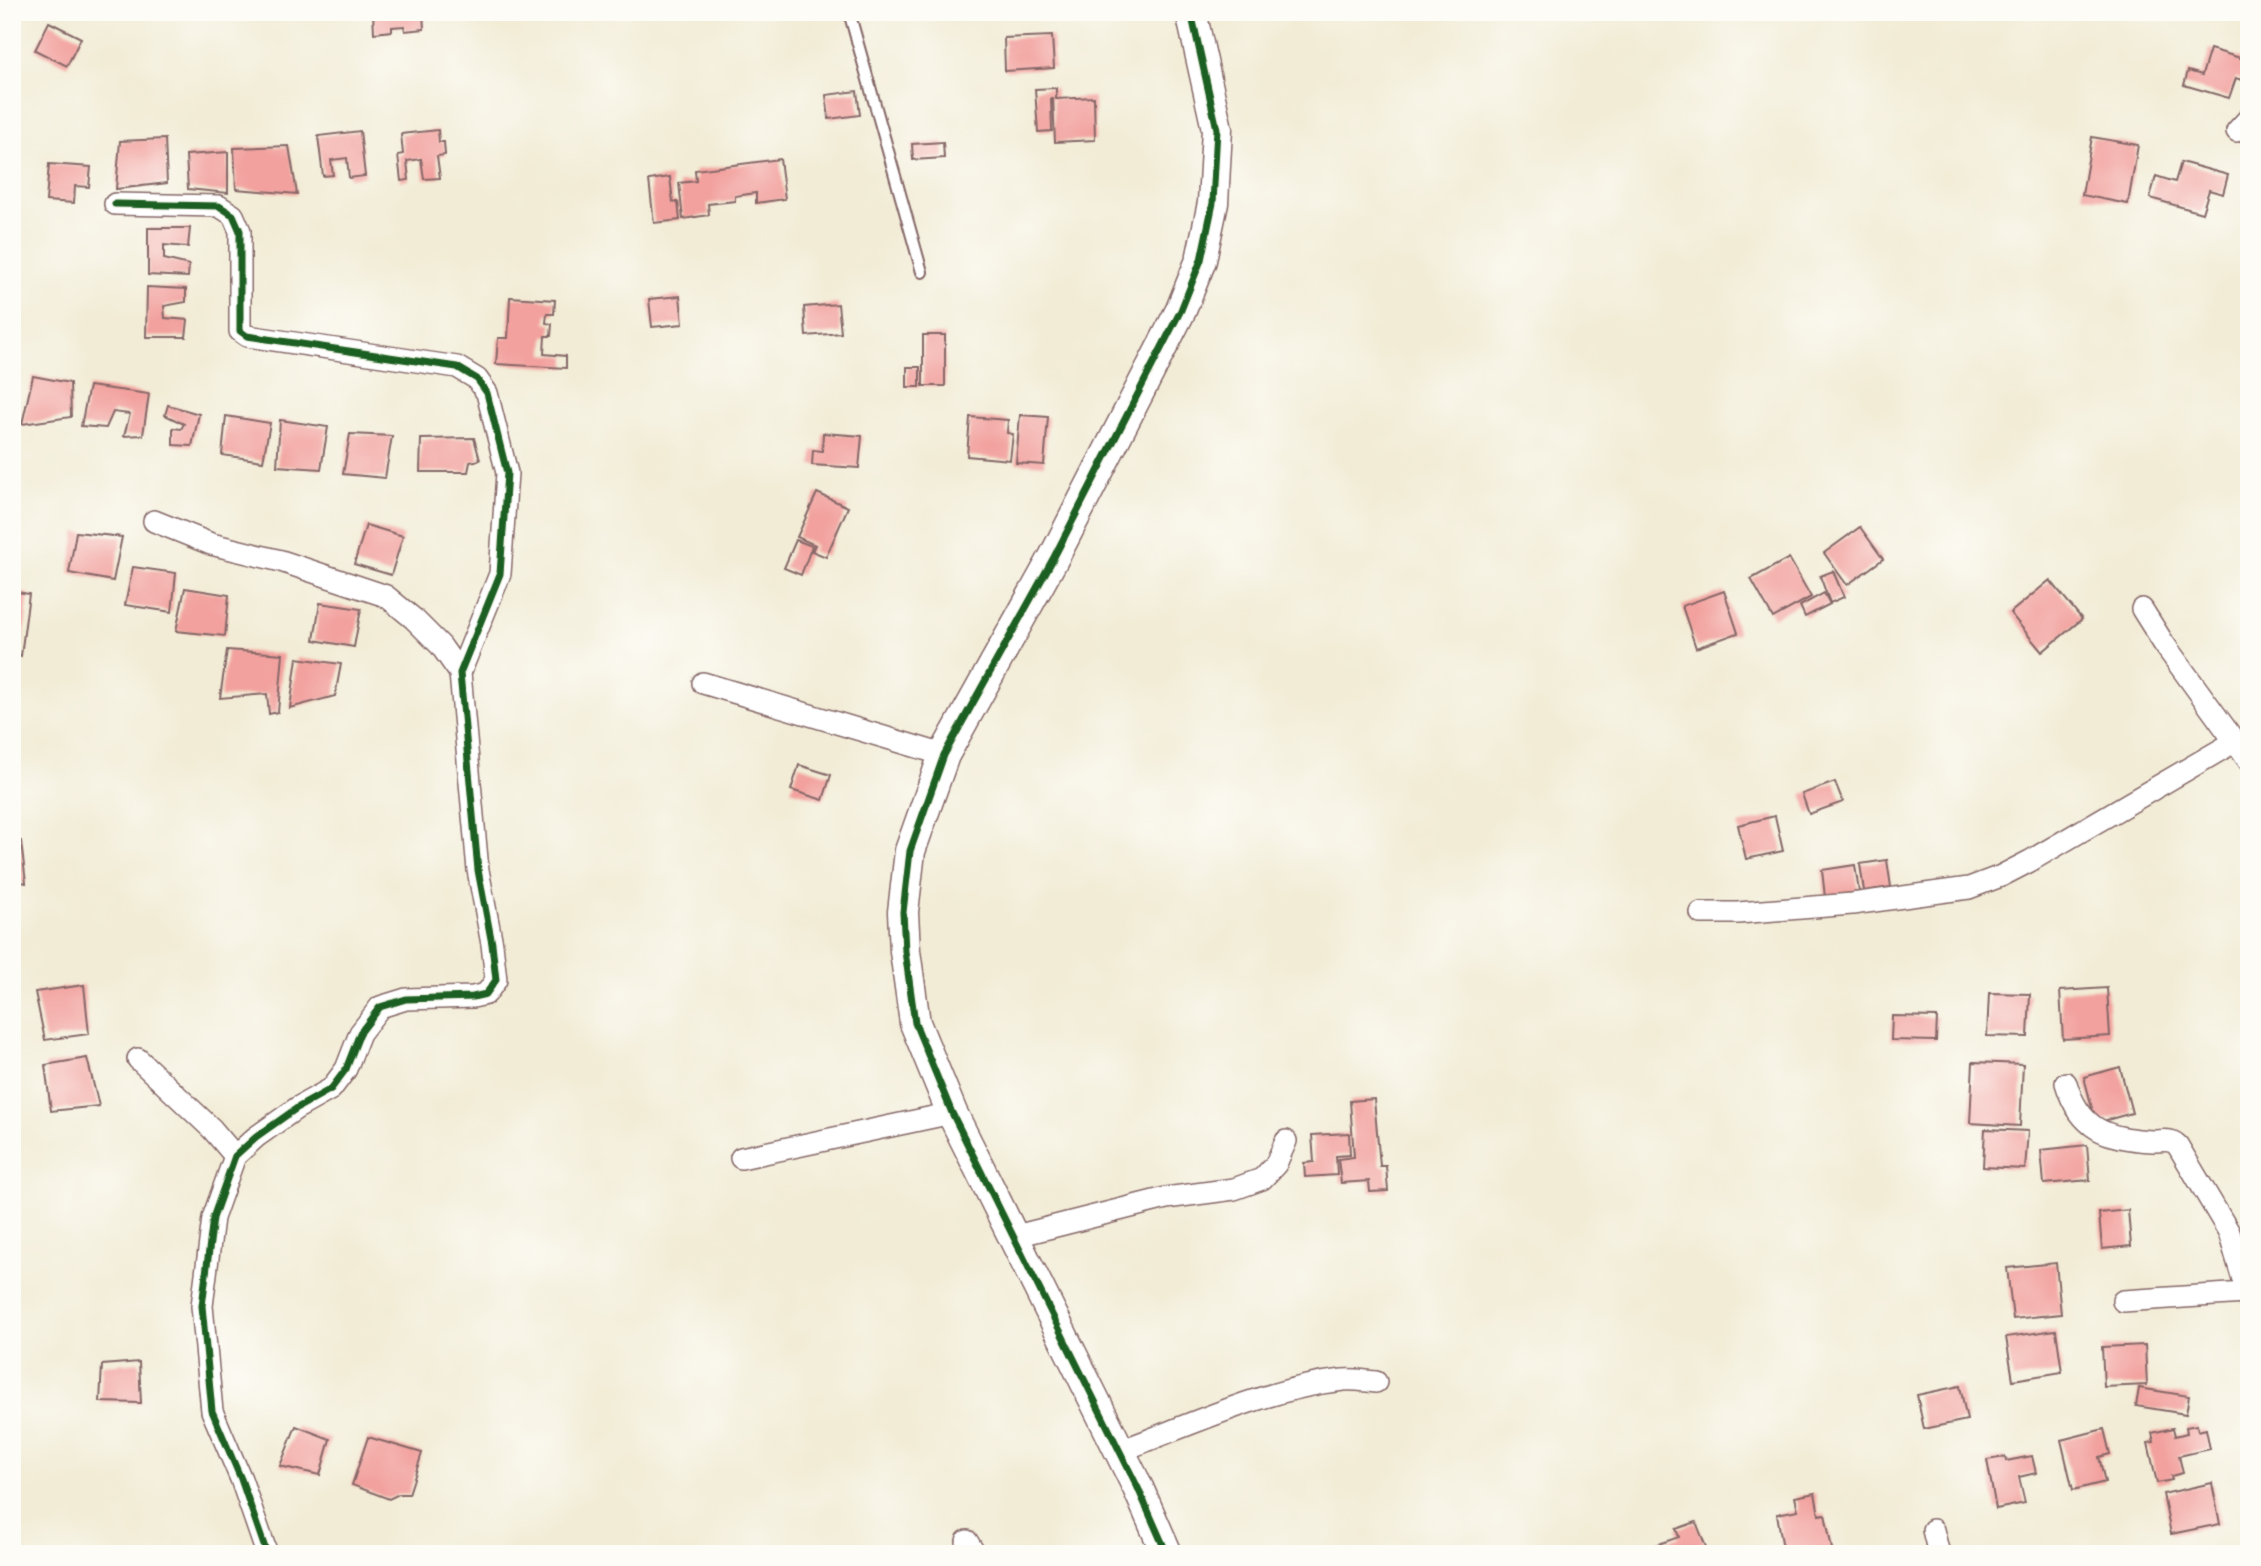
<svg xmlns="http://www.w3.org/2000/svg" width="2261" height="1566" font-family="'Balsamiq Sans',sans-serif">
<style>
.building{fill:#f2a19e}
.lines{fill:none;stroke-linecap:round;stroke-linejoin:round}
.lane-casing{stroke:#856767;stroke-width:14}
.street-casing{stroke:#856767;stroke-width:24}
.secondary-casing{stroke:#856767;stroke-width:33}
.lane{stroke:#fff;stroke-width:10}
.street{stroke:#fff;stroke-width:21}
.secondary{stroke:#fff;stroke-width:30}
.cycleway-casing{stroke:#fdfcf7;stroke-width:11}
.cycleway{stroke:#1b5e20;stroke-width:7}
</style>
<rect width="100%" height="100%" fill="#fdfcf7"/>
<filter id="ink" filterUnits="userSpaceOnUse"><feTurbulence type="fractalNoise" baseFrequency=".0143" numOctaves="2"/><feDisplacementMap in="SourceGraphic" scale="14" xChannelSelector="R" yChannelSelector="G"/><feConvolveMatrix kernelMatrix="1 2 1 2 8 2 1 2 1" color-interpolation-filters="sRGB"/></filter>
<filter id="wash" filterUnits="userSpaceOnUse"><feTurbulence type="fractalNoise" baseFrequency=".00686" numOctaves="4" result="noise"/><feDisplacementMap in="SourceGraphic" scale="28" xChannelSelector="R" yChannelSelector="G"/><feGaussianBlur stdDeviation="1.57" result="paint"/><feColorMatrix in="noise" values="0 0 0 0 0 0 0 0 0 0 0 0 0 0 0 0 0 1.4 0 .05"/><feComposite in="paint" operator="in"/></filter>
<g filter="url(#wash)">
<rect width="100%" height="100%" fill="#f2ecd6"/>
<g id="blocks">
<g class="building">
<path d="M 373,12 L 423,12 L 424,29 L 405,31 L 404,26 L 392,27 L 392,31 L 374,33 Z"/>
<path d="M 49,22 L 81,38 L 67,66 L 35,50 Z"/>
<path d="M 1052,36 L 1054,68 L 1005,71 L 1004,38 Z"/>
<path d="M 2210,49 L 2247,60 L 2241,80 L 2236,78 L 2229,98 L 2184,85 L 2188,71 L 2202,75 Z"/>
<path d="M 1056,88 L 1056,99 L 1094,97 L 1095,140 L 1055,142 L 1053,98 L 1051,98 L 1052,131 L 1038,132 L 1035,89 Z"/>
<path d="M 857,91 L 860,115 L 829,119 L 826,95 Z"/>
<path d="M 438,130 L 439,142 L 444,142 L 445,155 L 437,156 L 440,178 L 424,179 L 421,159 L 407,161 L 409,180 L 401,181 L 398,155 L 403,154 L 401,134 Z"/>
<path d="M 360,131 L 365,176 L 349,178 L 347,158 L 331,160 L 333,175 L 323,176 L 318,136 Z"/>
<path d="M 2092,137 L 2138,145 L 2128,204 L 2082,195 Z"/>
<path d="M 165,139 L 167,183 L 116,189 L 120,141 Z"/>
<path d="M 943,142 L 944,158 L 913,160 L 912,144 Z"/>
<path d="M 289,146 L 297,194 L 236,189 L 234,148 Z"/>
<path d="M 228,152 L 228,193 L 188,189 L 186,155 Z"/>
<path d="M 780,159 L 785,199 L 756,203 L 756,193 L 735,196 L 735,201 L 708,204 L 709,215 L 683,219 L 679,183 L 696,181 L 695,170 Z"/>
<path d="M 2181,162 L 2228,175 L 2223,194 L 2209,190 L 2202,213 L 2150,198 L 2156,176 L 2175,182 Z"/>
<path d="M 49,164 L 91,167 L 89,187 L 75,186 L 74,203 L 46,201 Z"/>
<path d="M 670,177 L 673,202 L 678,202 L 680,220 L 654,223 L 649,180 Z"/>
<path d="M 148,228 L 190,228 L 188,247 L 164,245 L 164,259 L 189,265 L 188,277 L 148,275 Z"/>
<path d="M 147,287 L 186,289 L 186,302 L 164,306 L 165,318 L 188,320 L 186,337 L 146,337 Z"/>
<path d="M 680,296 L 683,324 L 652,327 L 649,299 Z"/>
<path d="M 510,297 L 555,300 L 554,314 L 547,314 L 546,323 L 552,324 L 551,336 L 545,336 L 544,354 L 566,356 L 566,368 L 496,364 L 498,338 L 508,338 Z"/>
<path d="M 838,304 L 841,333 L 806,336 L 804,307 Z"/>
<rect x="923" y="335" width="22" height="51"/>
<rect x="907" y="367" width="13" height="20"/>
<path d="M 33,376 L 70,383 L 71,417 L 22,424 Z"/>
<path d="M 89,386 L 149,394 L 143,435 L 124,436 L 130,414 L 113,412 L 106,428 L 81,426 Z"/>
<path d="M 168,405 L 199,414 L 192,446 L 173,445 L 173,428 L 181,429 L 184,424 L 165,415 Z"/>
<path d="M 1020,415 L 1048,417 L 1044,465 L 1016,463 Z"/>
<path d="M 226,416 L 270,423 L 263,461 L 222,455 Z"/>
<path d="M 970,417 L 1008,420 L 1007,433 L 1013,434 L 1010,460 L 967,456 Z"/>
<path d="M 280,420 L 328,427 L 321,469 L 277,466 Z"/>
<path d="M 823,433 L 862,436 L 859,468 L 812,465 L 813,450 L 822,451 Z"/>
<path d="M 350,434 L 392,436 L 385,478 L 343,474 Z"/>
<path d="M 474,438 L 480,460 L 470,462 L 468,472 L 420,472 L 421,439 Z"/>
<path d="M 817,493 L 848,507 L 826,557 L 812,551 L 815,545 L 797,537 Z"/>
<path d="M 366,525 L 403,536 L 391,575 L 354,564 Z"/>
<path d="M 1860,527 L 1883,559 L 1847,585 L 1824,553 Z"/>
<path d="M 76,532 L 122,537 L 113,581 L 69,573 Z"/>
<path d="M 796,540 L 812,546 L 801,575 L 784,568 Z"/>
<path d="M 1789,558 L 1811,597 L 1773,618 L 1751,579 Z"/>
<path d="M 133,567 L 176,573 L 172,612 L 125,605 Z"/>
<path d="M 1833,571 L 1844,597 L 1830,603 L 1820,576 Z"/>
<path d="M 2050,580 L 2082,619 L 2042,652 L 2010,613 Z"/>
<path d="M 185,588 L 229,595 L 225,636 L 176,631 Z"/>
<path d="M 12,591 L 29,594 L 21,656 L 12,654 Z"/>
<path d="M 1724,591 L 1738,633 L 1696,648 L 1682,606 Z"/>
<path d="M 1824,593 L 1830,604 L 1805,617 L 1800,606 Z"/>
<path d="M 320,603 L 361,609 L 354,647 L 314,640 Z"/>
<path d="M 227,650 L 283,654 L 278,712 L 269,714 L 267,694 L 220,698 Z"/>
<path d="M 297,658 L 341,664 L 335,696 L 290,708 Z"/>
<path d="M 799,765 L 831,775 L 823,800 L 791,790 Z"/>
<path d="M 1835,782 L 1843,802 L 1809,814 L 1802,794 Z"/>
<path d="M 1775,816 L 1783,851 L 1746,859 L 1738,825 Z"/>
<path d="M 12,841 L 21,841 L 26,883 L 12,880 Z"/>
<path d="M 1887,860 L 1891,887 L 1864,891 L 1860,864 Z"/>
<path d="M 1855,865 L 1859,892 L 1825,897 L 1822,870 Z"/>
<path d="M 84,985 L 89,1034 L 45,1040 L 35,992 Z"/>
<path d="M 2107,988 L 2110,1036 L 2063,1039 L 2060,991 Z"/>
<path d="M 1989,993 L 2030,994 L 2028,1037 L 1987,1036 Z"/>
<path d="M 1892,1016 L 1937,1017 L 1936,1041 L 1891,1040 Z"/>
<path d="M 87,1058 L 99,1106 L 51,1111 L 45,1065 Z"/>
<path d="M 1973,1062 L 2023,1064 L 2020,1126 L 1970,1123 Z"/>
<path d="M 2120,1067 L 2132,1113 L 2096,1123 L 2084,1077 Z"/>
<path d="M 1374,1099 L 1380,1166 L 1386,1166 L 1388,1191 L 1370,1192 L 1369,1181 L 1341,1183 L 1338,1159 L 1354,1157 L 1350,1101 Z"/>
<path d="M 1985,1129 L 2028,1131 L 2025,1169 L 1983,1167 Z"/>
<path d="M 1349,1133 L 1350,1155 L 1336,1156 L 1337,1175 L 1305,1177 L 1304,1163 L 1314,1162 L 1312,1135 Z"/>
<path d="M 2087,1145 L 2090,1180 L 2044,1184 L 2041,1150 Z"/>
<path d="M 2128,1210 L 2131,1246 L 2102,1249 L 2099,1213 Z"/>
<path d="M 2056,1263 L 2061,1314 L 2013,1319 L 2007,1268 Z"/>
<path d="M 2056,1330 L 2062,1372 L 2013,1380 L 2006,1337 Z"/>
<path d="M 2145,1345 L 2147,1385 L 2104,1387 L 2102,1347 Z"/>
<path d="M 139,1362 L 141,1403 L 100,1402 L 102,1365 Z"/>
<path d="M 1960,1386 L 1967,1420 L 1924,1429 L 1917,1395 Z"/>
<path d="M 2139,1388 L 2189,1396 L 2186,1414 L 2136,1406 Z"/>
<path d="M 2197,1425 L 2198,1431 L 2206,1429 L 2210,1449 L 2179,1456 L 2183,1473 L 2171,1476 L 2172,1480 L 2157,1483 L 2148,1443 L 2154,1442 L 2152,1433 L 2173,1428 L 2175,1436 L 2187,1433 L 2186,1427 Z"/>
<path d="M 296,1426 L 330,1439 L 320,1475 L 280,1466 Z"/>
<path d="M 2104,1429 L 2110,1454 L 2099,1457 L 2105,1482 L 2073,1490 L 2061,1440 Z"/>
<path d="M 368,1437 L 422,1453 L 409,1494 L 399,1494 L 389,1499 L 352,1485 Z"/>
<path d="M 2032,1456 L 2036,1473 L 2019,1477 L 2025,1503 L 1996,1509 L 1987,1460 L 2005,1457 L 2006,1461 Z"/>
<path d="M 2212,1483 L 2220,1524 L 2171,1534 L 2163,1494 Z"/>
<path d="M 1815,1493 L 1819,1515 L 1825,1514 L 1833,1554 L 1784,1554 L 1777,1514 L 1798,1510 L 1795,1497 Z"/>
<path d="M 1696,1522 L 1708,1552 L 1652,1554 L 1653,1546 L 1679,1537 L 1676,1529 Z"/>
</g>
</g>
</g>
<g filter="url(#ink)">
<use href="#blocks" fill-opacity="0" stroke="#856767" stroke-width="2"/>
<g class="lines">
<g class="lane-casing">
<path id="lane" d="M 849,12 L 922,272"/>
</g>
<g class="street-casing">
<g id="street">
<path d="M 2237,131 L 2249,118"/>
<path d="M 115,204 L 219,206 L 233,215 L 240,231 L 240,331 L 247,336 L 457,367 L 477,379 L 487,393 L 507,473 L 500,574 L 460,673 L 478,870 L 492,944 L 496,980 L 486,994 L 473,997 L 406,999 L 380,1007 L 360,1033 L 346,1069 L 331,1089 L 297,1108 L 256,1137 L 235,1156 L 213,1218 L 202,1306 L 212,1411 L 241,1479 L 267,1554"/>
<path d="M 154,521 L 211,544 L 281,561 L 386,596 L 414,619 L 441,646 L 460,673"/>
<path d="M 2142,609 L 2164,644 L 2249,761"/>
<path d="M 703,683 L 944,755"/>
<path d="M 1701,913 L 1738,913 L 1852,904 L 1969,888 L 2001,876 L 2030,861 L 2234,742"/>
<path d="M 138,1059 L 212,1129 L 235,1156"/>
<path d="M 2066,1083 C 2080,1130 2107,1139 2153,1141 C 2163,1141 2171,1138 2178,1146 L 2229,1232 L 2249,1300"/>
<path d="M 741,1158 L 952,1113"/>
<path d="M 1012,1237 L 1166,1198 L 1234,1189 L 1262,1179 L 1276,1164 L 1286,1141"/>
<path d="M 2123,1301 L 2245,1293"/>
<path d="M 1120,1451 C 1190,1425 1268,1388 1343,1380 C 1354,1379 1365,1381 1376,1382"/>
<path d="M 1933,1530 L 1939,1554"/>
<path d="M 967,1541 L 975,1554"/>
</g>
</g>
<g class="secondary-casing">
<path id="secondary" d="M 1167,1554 L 1138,1488 L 952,1113 L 915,1023 L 905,951 L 903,912 L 910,851 L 944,755 L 1053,559 L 1181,310 L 1201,260 L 1213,203 L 1217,129 L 1191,12"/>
</g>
<use href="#lane" class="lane"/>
<use href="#street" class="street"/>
<use href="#secondary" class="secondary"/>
<g class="cycleway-casing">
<g id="cycleway">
<path d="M 115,204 L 219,206 L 233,215 L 240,231 L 240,331 L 247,336 L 457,367 L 477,379 L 487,393 L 507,473 L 500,574 L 460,673 L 478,870 L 492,944 L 496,980 L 486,994 L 473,997 L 406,999 L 380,1007 L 360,1033 L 346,1069 L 331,1089 L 297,1108 L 256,1137 L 235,1156 L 213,1218 L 202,1306 L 212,1411 L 241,1479 L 267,1554"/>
<path d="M 1167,1554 L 1138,1488 L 952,1113 L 915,1023 L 905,951 L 903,912 L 910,851 L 944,755 L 1053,559 L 1181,310 L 1201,260 L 1213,203 L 1217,129 L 1191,12"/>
</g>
</g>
<use href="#cycleway" class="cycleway"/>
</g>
</g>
<rect width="2261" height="1566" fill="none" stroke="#fdfcf7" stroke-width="42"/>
</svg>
